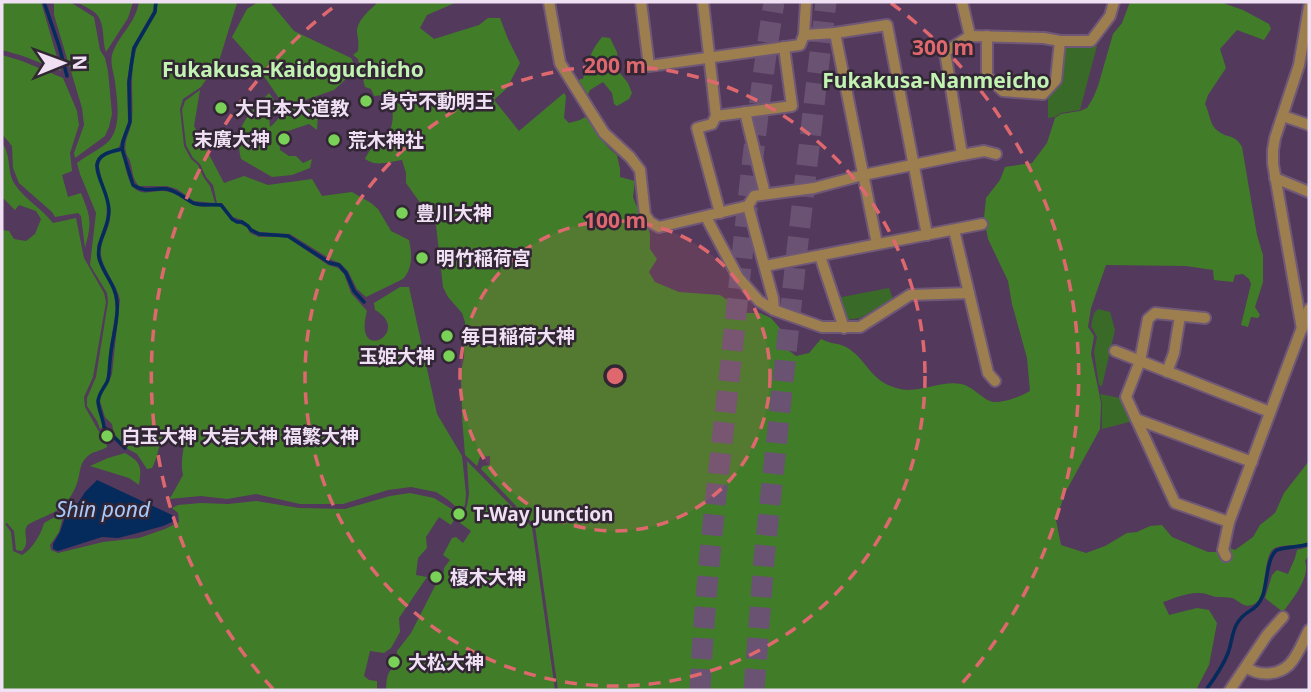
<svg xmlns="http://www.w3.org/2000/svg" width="1311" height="692" font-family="'Noto Sans','Noto Sans JP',sans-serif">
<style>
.green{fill:#3a6a28}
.forest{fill:#417d29}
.water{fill:#052a5c}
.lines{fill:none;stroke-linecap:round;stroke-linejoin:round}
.stream{stroke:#052a5c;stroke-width:3.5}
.motorway-tunnel{stroke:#6a5272;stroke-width:21;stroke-dasharray:21 10;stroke-linecap:butt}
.minor-casing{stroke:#6f5777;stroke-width:14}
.minor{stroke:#9c7e4f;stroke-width:10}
.ring{fill:none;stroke:#df686f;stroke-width:3.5;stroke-dasharray:12 9}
.poi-dot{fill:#79d157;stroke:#322635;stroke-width:2.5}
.labels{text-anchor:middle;stroke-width:5;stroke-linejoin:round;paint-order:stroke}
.poi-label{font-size:19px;font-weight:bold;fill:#efe0f4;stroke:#322635;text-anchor:start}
.neighbourhood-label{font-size:21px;font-weight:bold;fill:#c2f3b2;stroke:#322635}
.water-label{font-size:21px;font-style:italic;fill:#a9cafb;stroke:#322635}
.centre{fill:#df686f;stroke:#322635;stroke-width:3.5}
.ring-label{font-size:21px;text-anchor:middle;font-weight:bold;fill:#df686f;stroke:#322635;stroke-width:5;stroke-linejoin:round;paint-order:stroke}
</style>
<rect width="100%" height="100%" fill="#53395b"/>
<g class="green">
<path d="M 1070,45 L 1097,46 L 1080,110 L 1061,113 L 1055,117 L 1048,118 L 1048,97 L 1062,83 L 1064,49 Z"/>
<path d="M 889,288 L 893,299 L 860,318 L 844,320 L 837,298 Z"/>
<path d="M 1098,309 L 1110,312 L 1115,330 L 1102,386 L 1099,385 L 1094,352 L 1097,337 L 1091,326 L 1094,313 Z"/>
<path d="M 1100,394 L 1125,399 L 1133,421 L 1102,429 L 1102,403 Z"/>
</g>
<g class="forest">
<path d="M 2,2 L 41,2 L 61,71 L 23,56 L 2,50 Z"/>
<path d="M 54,2 L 70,2 L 94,17 L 100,50 L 105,58 L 108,71 L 112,114 L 109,127 L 105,136 L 75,158 L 74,153 L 84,125 L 82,108 L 54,15 Z"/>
<path d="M 77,2 L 133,2 L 128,18 L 106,52 C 102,41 105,26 98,16 C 94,10 83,6 77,2 Z"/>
<path d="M 139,2 L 154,3 L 153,11 L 132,48 L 127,82 L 128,122 L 119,147 C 109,152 98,153 95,165 L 107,202 L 106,222 L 97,246 L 98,259 L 114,292 L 116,310 L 110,346 L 107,380 L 102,388 L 97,401 L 103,427 L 100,429 L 97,421 L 87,406 L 87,398 L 96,377 L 108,302 L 107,293 L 90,265 L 96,213 L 80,174 L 77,163 C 86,156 102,148 109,141 C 122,126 117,100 115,82 C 114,74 110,63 112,55 C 118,35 135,25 139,2 Z"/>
<path d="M 158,2 L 236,2 L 237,3 L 219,61 L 201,87 L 183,99 L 180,109 L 184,146 L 191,159 L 198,165 L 204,178 L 210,186 L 215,203 L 194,201 L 177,189 L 167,186 L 139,186 C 132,179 133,171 130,161 C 129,158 126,155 126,152 C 123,141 131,131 132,120 C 134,97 129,74 136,50 C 141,33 154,20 158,2 Z"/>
<path d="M 258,2 L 270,2 L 294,31 L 351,58 L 357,69 L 334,90 L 285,107 L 255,63 L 232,37 L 247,9 Z"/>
<path d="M 378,2 L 457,2 L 427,15 L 420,28 L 434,39 L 479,25 L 488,18 L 500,18 L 508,39 L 520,63 L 507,88 L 494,100 L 519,131 L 564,93 L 566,96 L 564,118 L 569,123 L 580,120 L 585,117 C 598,131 600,142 617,155 L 620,169 L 620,177 L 635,181 L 633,197 L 636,205 L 641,210 L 647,225 L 650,234 L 650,249 L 657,259 L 649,272 L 655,282 L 679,292 L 720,295 L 747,313 L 760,313 L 771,318 L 785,334 L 783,346 L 796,356 L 809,353 L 821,339 C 830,344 839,343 846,347 C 867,359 869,380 896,388 C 918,395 940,380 961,384 C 973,386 985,402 994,402 C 1004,403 1022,396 1030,391 L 1027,358 L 1012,304 L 1008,281 L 988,239 L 984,218 L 986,198 L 1000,180 L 1005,167 L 1032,163 L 1047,143 L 1055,118 L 1061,114 L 1080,111 L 1087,108 L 1093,98 L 1098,86 L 1113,34 L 1122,23 L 1130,2 L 1220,2 L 1243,10 L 1269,24 L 1271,29 L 1264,40 L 1237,30 L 1220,49 L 1226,68 L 1208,95 L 1205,104 C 1210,113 1209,125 1218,131 C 1228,139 1234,133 1242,147 L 1257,235 L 1263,255 L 1263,282 L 1255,307 L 1260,315 L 1258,318 L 1251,317 L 1248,327 L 1241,325 L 1251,284 L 1249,279 L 1243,274 L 1235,275 L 1233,282 L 1214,280 L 1213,270 L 1186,266 L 1106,265 L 1091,308 L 1088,327 L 1094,336 L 1091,354 L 1101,403 L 1100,429 L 1065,493 L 1056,520 L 1061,545 L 1086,553 L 1105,546 L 1127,533 L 1137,532 L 1150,526 L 1162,525 L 1172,537 L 1208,552 L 1225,552 L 1226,549 L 1230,548 L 1235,550 L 1253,537 L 1260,525 L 1275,513 L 1284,493 L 1309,461 L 1309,542 C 1299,547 1279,543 1272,550 C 1262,562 1268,601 1252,605 C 1243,608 1240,601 1232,598 C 1227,597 1221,597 1216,597 C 1211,596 1206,593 1200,593 C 1188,592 1174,598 1163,602 L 1169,615 L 1197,608 L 1209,610 L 1217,623 L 1209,665 L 1196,690 L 558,690 L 535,526 L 481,469 L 483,466 L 490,465 L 490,456 L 480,457 L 477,466 L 465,455 L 462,417 L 461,372 L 464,358 L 465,322 L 462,313 L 448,297 L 443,287 L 436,225 L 406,183 L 406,173 L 402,160 C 388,162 376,167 365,159 C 371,147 371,150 380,143 C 395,132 395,112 389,97 L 384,95 L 374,96 L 371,89 L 365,87 L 358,59 L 353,55 L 358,51 C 359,43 358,39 357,32 C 357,20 370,10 378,2 Z"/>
<path d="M 602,37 L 610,38 L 617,52 L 619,72 L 628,83 L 632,93 L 629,99 L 617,106 L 614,104 L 612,93 L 603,82 L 590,90 L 587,97 L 578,83 L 580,79 L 583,79 C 587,63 591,50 602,37 Z"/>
<path d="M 2,55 L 22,61 L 63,78 L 77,111 L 79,125 L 70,153 L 72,171 L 62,175 L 68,197 L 81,193 C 91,218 92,222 85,248 L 81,216 L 78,213 L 55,217 L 52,212 L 19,183 L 13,168 L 12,146 L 2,134 Z"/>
<path d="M 200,90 L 194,126 L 224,183 L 244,176 L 268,185 L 312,179 L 322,196 L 352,192 L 371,203 L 378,209 L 391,231 L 409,240 C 412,254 413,268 403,279 L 366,297 L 357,289 L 348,271 L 340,263 L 332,260 L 290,234 L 260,232 L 253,229 L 242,220 L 233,217 L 222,203 L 217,203 L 213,185 L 206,177 L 200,164 L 193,158 L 186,145 L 182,110 L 185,101 Z"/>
<path d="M 269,93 L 280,108 L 269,116 L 270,127 C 277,122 279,115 287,111 C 299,104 314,101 327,97 L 327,101 L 318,112 L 317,130 L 309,124 L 285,132 L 279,137 L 280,150 L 289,156 L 296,156 L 303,163 L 312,159 L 310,168 L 292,175 L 272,177 L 241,159 C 233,126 248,115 269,93 Z"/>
<path d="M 2,143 C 12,155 6,173 16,186 C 26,200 42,209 53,223 L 76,218 L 84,258 L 104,293 L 106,302 L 93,377 L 84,397 L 85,407 L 98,430 L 106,440 L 107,447 C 101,451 93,451 88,456 C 78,464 81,475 76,486 C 74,491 69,500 65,504 C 57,514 30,521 27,526 C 22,534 31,542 22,551 L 16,550 L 14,531 L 7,523 L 5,524 L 11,532 L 13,551 L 22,555 C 32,549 41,535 44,523 L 64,512 L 59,532 L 50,545 L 51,550 L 58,553 L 103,542 L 139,538 L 165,529 L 179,522 L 178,513 L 172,508 L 178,505 L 201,503 L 228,504 L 256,501 L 299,508 L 345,509 L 390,496 L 410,493 L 434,498 L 458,513 L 451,525 L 439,517 L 426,537 L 427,548 L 418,558 L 416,575 L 427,577 L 399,618 L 400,632 L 391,648 L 384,653 L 370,651 L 364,676 L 369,680 L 377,681 L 377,690 L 2,690 L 2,230 L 9,231 L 14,239 L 26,241 L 35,234 L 41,219 L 36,211 L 19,205 L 15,210 L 2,197 Z"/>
<path d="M 121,151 C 125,161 126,178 133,187 C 142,197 153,190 164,191 C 176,192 183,200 194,205 C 202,208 212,206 221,206 L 231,220 L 247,227 L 250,233 L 259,237 L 280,237 L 288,238 L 328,265 L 338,268 L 344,274 L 351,293 L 367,311 C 352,366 414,332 375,310 L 374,303 L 400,287 L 409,287 L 437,414 L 462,456 L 466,494 L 465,505 L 461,511 L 447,499 L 436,492 L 411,487 L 388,490 L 343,504 L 300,504 L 256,494 L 227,499 L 201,496 L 169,499 L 172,495 L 183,475 C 180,461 184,453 184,439 L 175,435 L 163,436 C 158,447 158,457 152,468 L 147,469 L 137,454 L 128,449 L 114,434 L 112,424 L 105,417 L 100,401 L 101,395 L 109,382 L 112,374 L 120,300 C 117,284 103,270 101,255 C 99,242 109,231 110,219 C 111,196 102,186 99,166 C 101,154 111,154 121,151 Z"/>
<path d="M 125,453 C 141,462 142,467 139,485 L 129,478 L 90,466 L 108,458 Z"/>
<path d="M 467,461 L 532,527 L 555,690 L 386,690 C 387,678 386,671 398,665 L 397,651 L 411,633 L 436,584 L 443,577 L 444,568 L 450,560 L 443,555 L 452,538 L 456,537 L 463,543 L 471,531 L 460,523 L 467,506 L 469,494 Z"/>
<path d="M 1309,547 L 1309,555 L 1305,561 C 1311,576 1293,599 1283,612 L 1265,598 L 1272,575 L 1277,570 L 1288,574 L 1295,558 L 1297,550 Z"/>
</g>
<path class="water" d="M 97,480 L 172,515 L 174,521 L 163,526 L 134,534 L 118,538 L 102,537 L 58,551 L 53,549 L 53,544 L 60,532 L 66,514 L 70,509 L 76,506 L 85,492 Z"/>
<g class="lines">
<g class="stream">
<path d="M 44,2 L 59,46 L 67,76"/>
<path d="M 156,2 L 155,12 L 134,48 L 131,67 L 129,82 L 130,122 L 123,141 L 122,149 L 133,185 C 147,194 153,187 167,189 C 177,191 184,198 193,203 C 201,206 212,204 221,205 L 232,219 L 237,222 L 242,222 L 248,226 L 251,230 L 259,234 L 288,236 L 330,263 L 339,265 L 346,273 L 354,291 L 364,302"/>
<path d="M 122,149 C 114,151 98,153 97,165 C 96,177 109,194 109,211 C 109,227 96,243 99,258 C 103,274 116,285 117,302 C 119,321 111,341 110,361 C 109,367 110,375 107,382 C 104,388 99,393 98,401 C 98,408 103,418 104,427 L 125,448"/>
<path d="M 1206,690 C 1214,679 1223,666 1228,653 C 1232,643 1232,630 1238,622 C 1246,609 1257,612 1263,595 C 1267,584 1267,556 1277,550 C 1284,547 1300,547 1309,544"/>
</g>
<g class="motorway-tunnel">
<path d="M 700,690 C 705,580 719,471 731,361 C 744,241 755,121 774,2"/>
<path d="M 754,690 L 764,559 L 797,250 L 826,2"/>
</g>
<g class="minor-casing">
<g id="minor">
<path d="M 549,2 L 560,63 L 604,133 L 630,157 L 640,170 L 645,215 L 650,222 L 659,227 L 748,206"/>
<path d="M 641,2 L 649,66 L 800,45 L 804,35 L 806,2"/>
<path d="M 703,2 L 716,116 L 712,124 L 697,128 L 720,213"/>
<path d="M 962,2 L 970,36"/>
<path d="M 835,33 L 887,25 L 927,235"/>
<path d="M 804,35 L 835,33 L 877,244"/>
<path d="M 987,36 L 987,76 L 1003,91 L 1043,94 L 1056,80 L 1060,41"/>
<path d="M 745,112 L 765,194"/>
<path d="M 716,116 L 792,106 L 784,47"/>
<path d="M 1283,116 L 1309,125"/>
<path d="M 962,155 L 984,151 L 996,154"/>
<path d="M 1275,178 L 1309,192"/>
<path d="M 706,217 L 738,277 L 759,301 L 774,310 L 822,327 L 860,327 L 910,295 L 969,293"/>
<path d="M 954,230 L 988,373 L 995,381"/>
<path d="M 820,256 L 844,328"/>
<path d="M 765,266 L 982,224"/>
<path d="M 774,310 L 773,298 L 748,206 L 754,196 L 814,188 L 863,175 L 962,155 L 945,52 L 970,36 L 1044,38 L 1060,41 L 1091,41 L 1110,16 L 1114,2"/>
<path d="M 1205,318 L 1155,313 L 1148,319 L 1140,361 L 1126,397 L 1175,503 L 1229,522"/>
<path d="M 1302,329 L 1273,164 L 1273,150 L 1275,138 L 1299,65 L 1309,7"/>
<path d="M 1115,351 L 1270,412"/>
<path d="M 1167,372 L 1174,353 L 1180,316"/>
<path d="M 1136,419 L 1252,462"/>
<path d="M 1226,556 L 1223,550 L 1229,522 L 1309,309"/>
<path d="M 1246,667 C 1258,676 1277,676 1289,665 C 1298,656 1303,641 1309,630"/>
<path d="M 1230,690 L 1267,635 L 1283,617"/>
</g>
</g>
<use href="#minor" class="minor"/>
</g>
<circle cx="615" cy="376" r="155" fill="#df686f" fill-opacity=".12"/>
<g class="ring">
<circle cx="615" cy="376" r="155"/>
<circle cx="615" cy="376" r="310"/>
<path d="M273 689A464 464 0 0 1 339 3M891 3A464 464 0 0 1 957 689"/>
</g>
<g class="poi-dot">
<circle cx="366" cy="101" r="7"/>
<circle cx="221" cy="108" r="7"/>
<circle cx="284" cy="139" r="7"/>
<circle cx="334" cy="140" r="7"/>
<circle cx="402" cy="213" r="7"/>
<circle cx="422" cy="258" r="7"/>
<circle cx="447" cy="336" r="7"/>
<circle cx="449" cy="356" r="7"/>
<circle cx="107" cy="436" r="7"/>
<circle cx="459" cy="514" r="7"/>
<circle cx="436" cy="577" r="7"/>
<circle cx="394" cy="662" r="7"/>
</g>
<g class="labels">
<g class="poi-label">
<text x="380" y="108">身守不動明王</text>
<text x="235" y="115">大日本大道教</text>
<text x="270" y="146" text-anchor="end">末廣大神</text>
<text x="348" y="147">荒木神社</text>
<text x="416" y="220">豊川大神</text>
<text x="436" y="265">明竹稲荷宮</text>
<text x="461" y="343">毎日稲荷大神</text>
<text x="435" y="363" text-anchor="end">玉姫大神</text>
<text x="121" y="443">白玉大神 大岩大神 福繁大神</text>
<text x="473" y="521">T-Way Junction</text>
<text x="450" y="584">榎木大神</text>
<text x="408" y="669">大松大神</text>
</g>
<g class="neighbourhood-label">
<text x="293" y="77">Fukakusa-Kaidoguchicho</text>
<text x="936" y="88">Fukakusa-Nanmeicho</text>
</g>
<g class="water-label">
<text x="103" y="517">Shin pond</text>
</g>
</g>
<circle cx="615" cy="376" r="10" class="centre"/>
<g class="ring-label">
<text x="943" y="55">300 m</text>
<text x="615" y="73">200 m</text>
<text x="615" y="228">100 m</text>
</g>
<rect width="1311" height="692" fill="none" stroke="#efe0f4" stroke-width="7"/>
<g transform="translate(63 63) rotate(89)" stroke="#322635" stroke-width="5" paint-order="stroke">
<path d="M0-5L12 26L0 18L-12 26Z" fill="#efe0f4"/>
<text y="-10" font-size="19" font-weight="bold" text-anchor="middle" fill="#efe0f4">N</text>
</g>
</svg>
